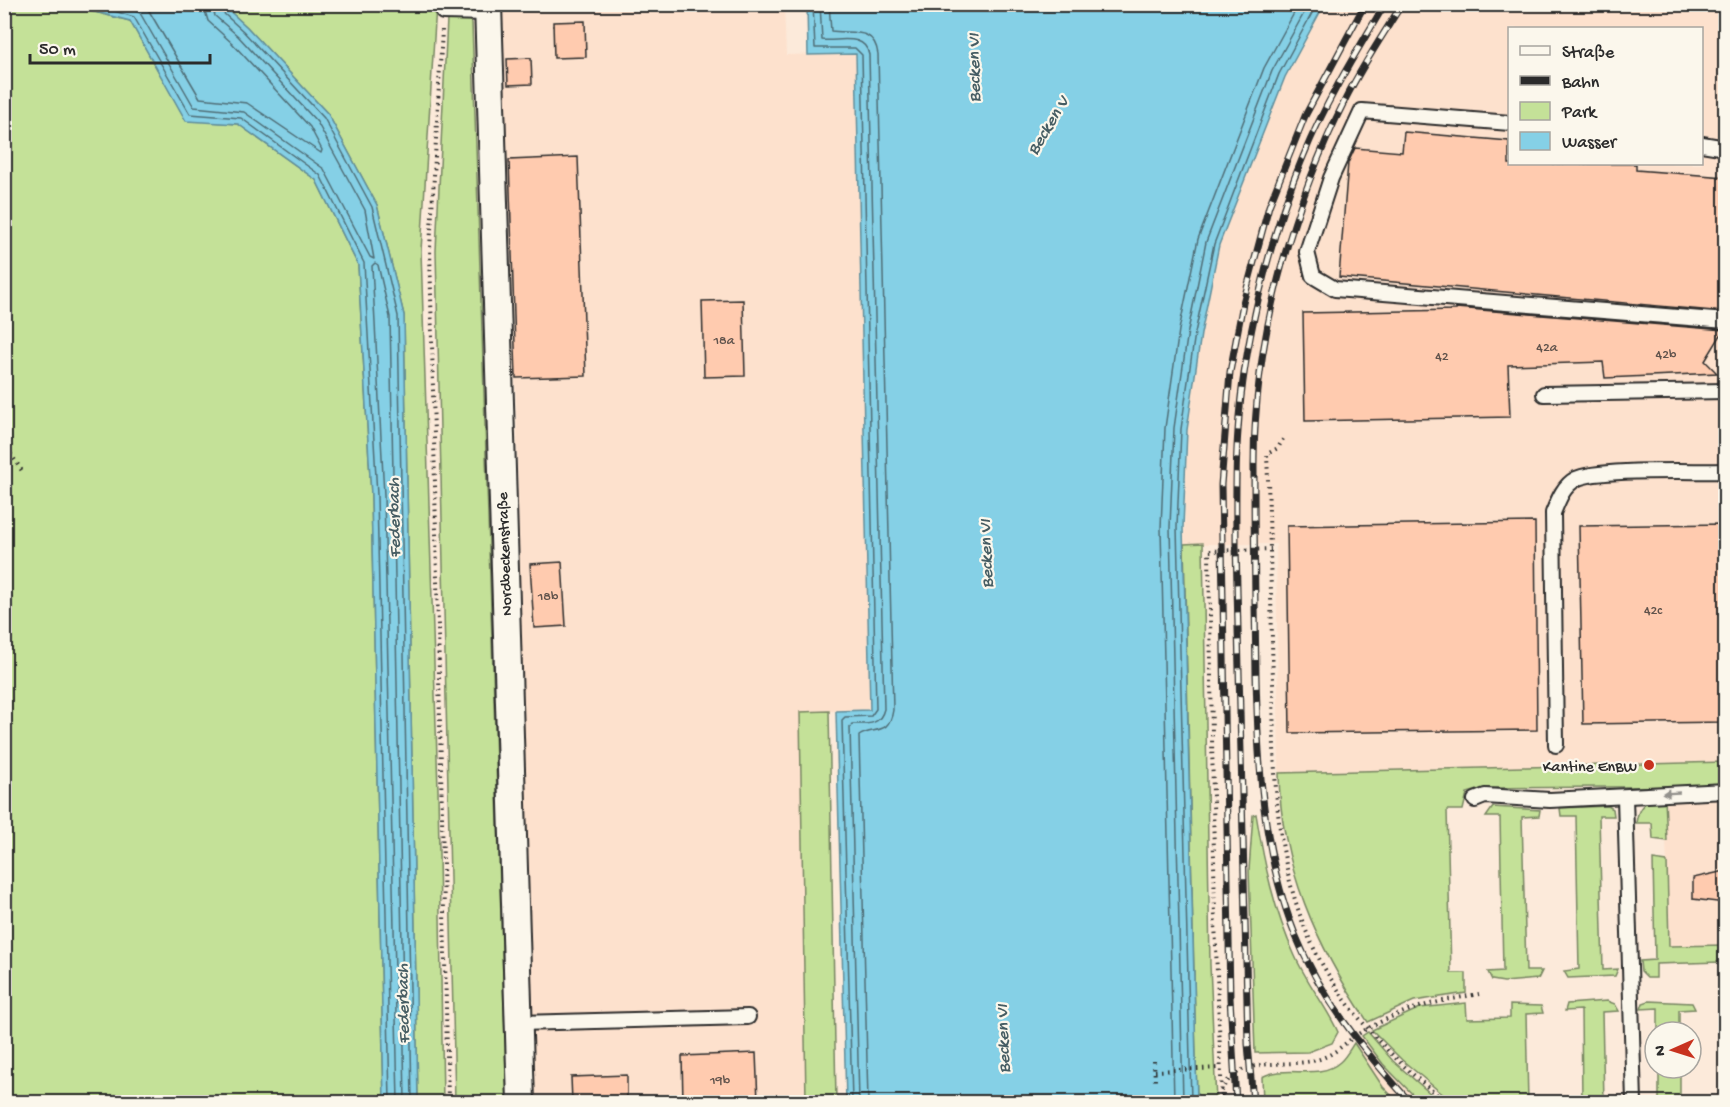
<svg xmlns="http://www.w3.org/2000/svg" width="1730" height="1107" font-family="'Gochi Hand',sans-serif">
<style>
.built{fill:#fde1cd;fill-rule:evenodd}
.green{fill:#c4e198;stroke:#788662;stroke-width:1.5}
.water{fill:#85d0e6;stroke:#618e9b;stroke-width:1.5}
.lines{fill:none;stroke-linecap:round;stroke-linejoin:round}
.shore{stroke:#4f6d76;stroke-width:1.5}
.building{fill:#ffcbaf;stroke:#2b2b2b;stroke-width:1.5}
.lane-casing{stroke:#2b2b2b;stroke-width:18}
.street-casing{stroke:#2b2b2b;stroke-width:30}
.path{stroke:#2b2b2b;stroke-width:4;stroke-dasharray:1.5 4.5;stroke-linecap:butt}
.lane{stroke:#fbf7ec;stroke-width:14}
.street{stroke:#fbf7ec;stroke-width:26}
.rail-casing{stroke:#2b2b2b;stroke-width:7}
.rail{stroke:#fbf7ec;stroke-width:4.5;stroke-dasharray:14;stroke-linecap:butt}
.oneway{fill:#93918c}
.poi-dot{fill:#c8321e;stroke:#fbf7ec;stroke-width:2}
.labels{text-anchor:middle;stroke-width:4.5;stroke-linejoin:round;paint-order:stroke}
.number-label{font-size:14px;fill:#60534c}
.street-label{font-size:16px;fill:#2b2b2b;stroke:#fbf7ec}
.poi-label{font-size:16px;fill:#2b2b2b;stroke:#fbf7ec;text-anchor:end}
.water-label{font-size:18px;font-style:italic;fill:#465d63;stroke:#fbf7ec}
</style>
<rect width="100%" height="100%" fill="#fceada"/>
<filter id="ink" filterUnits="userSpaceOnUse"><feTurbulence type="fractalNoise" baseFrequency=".0167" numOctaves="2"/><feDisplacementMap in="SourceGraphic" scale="12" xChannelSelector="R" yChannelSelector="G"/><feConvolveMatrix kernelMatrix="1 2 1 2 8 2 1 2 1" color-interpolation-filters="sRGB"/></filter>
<g filter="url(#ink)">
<g class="built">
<path d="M 501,5 L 784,5 L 786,55 L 856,53 L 870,710 L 800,712 L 806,1102 L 536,1102 L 522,718 L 517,426 Z"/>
<path d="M 1324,5 L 1725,5 L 1725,762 L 1279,773 L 1276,544 L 1184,544 L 1187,430 L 1201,334 L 1219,245 L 1285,76 ZM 1510,28 L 1702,28 L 1702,164 L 1510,164 Z"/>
<path d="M 1725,798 L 1725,945 L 1669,946 L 1665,799 Z"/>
<path d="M 1362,1036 L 1383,1064 L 1420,1102 L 1398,1102 L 1383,1087 L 1354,1043 Z"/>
</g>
<g class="green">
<path d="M 5,5 L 67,5 L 130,21 L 186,120 L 238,124 L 316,180 L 358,265 L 371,495 L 384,1102 L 5,1102 Z"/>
<path d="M 223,5 L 436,5 L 421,251 L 438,790 L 443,1102 L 418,1102 L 404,315 L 377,205 L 328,114 L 247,27 Z"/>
<path d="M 453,16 L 467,18 L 472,23 L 507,1102 L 455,1102 L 436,251 L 447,19 Z"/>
<path d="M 1203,543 L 1210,965 L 1216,1102 L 1197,1102 L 1184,544 Z"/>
<path d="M 829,711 L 836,1102 L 806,1102 L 800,712 Z"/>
<path d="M 1725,762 L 1726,786 L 1485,788 L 1467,793 L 1463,810 L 1447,810 L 1451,973 L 1466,973 L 1466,993 L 1414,1001 L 1368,1022 C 1317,947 1280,865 1279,773 Z"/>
<path d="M 1653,799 L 1665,799 L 1667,841 L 1653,839 L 1652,823 L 1636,823 C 1638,810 1641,804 1653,799 Z"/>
<path d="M 1608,806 L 1613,809 L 1614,816 L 1599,816 L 1603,970 L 1618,969 L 1615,976 L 1568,978 L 1564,971 L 1579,969 L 1576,816 L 1561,816 L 1560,808 Z"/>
<path d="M 1493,807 L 1540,810 L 1539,816 L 1522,817 L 1526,971 L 1542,971 L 1538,979 L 1504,982 L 1492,980 L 1488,972 L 1503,971 L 1500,817 L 1486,817 Z"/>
<path d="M 1256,814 C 1264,863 1274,911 1295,956 C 1307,983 1326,1006 1338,1032 L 1332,1043 L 1308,1052 L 1255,1053 L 1249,870 L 1253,815 Z"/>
<path d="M 1653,860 L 1667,862 L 1669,946 L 1725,945 L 1725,977 L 1721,977 L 1720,962 L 1656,964 L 1656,978 L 1647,978 L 1641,972 L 1640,961 L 1655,960 Z"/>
<path d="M 1607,1001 L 1615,1004 L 1619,1011 L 1602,1012 L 1604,1102 L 1582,1102 L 1581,1010 L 1565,1011 L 1567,1004 Z"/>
<path d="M 1649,1001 L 1692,1003 L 1695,1009 L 1679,1010 L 1679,1032 L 1658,1032 L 1658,1008 L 1641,1009 L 1643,1003 Z"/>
<path d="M 1466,1003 L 1467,1019 L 1510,1018 L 1510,1005 L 1541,1006 L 1543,1013 L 1526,1014 L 1528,1102 L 1452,1102 L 1402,1060 L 1372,1030 L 1420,1008 Z"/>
<path d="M 1368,1032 L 1393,1061 L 1440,1102 L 1420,1102 L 1383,1064 L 1362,1036 Z"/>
<path d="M 1354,1043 L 1383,1087 L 1398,1102 L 1263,1102 L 1262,1077 C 1285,1064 1319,1081 1340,1062 C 1345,1058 1350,1049 1354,1043 Z"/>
<rect x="1659" y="1068" width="21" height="34"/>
</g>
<g class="water">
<path d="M 68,5 L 223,5 L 247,27 L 328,114 L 377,205 L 404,315 L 418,1102 L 384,1102 L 371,495 L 358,265 L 316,180 L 238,124 L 186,121 L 130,21 Z"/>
<path d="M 807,5 L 1324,5 L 1285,77 L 1219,245 L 1201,334 L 1187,430 L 1183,527 L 1197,1102 L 846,1102 L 836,711 L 870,710 L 856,54 L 808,55 Z"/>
</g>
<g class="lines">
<g class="shore">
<path d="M 91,4 L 134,17 L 190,114 L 241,118 L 320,175 L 364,263 L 377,495 L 390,1102"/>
<path d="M 121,4 L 140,13 L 194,107 L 244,112 L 324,169 L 370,257 L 374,259 L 365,210 L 317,122 L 238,36 L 215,16 L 212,4"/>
<path d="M 145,4 L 200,98 L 247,103 L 321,153 L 322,150 L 310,127 L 232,43 L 208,21 L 203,4"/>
<path d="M 219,4 L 221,11 L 243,31 L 324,118 L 372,207 L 398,316 L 412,1102"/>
<path d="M 813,4 L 815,48 L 855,48 L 862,55 L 876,709 L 871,716 L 845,717 L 842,720 L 852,1102"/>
<path d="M 820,4 L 822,40 C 838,42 865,32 869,55 L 884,709 C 880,726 867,724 852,724 L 850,727 L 859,1102"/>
<path d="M 829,4 L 831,31 C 851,34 874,26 878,54 L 893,710 C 889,737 873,726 859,736 L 868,1102"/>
<path d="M 398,1102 L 384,495 L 372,266 L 375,263 L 378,265 L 390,317 L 405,1102"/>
<path d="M 1174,1102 L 1161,528 L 1165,428 L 1179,330 L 1198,239 L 1264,68 L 1299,4"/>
<path d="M 1183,1102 L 1170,527 L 1174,428 L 1188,331 L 1206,242 L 1272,71 L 1309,4"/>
<path d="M 1191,1102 L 1177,527 L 1181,429 L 1195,333 L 1214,244 L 1279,74 L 1317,4"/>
</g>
</g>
<g class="building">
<path d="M 585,21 L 586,57 L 554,58 L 553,22 Z"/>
<path d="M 531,58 L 532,84 L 508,85 L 507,59 Z"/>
<path d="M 1404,132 L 1509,141 L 1509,164 L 1636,164 L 1636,170 L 1725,177 L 1725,312 L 1339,277 L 1348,163 L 1355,148 L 1402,152 Z"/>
<path d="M 578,157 L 586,376 L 516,378 L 509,160 Z"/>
<path d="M 743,300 L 745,376 L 704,377 L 702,301 Z"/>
<path d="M 1456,308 L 1724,330 L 1705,361 L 1717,373 L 1605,378 L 1603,362 L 1508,365 L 1510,417 L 1305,421 L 1303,313 L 1456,310 Z"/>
<path d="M 1535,522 L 1537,730 L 1290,733 L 1287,526 Z"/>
<path d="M 1725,524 L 1725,722 L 1583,724 L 1579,526 Z"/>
<path d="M 562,562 L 566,626 L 534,628 L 530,564 Z"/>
<path d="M 1725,871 L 1725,903 L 1693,899 L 1693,878 Z"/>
<path d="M 756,1053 L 758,1102 L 683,1102 L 682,1056 Z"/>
<path d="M 627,1075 L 627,1102 L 572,1102 L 571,1077 Z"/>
</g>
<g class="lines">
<g class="lane-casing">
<g id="lane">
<path d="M 443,12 L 488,13"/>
<path d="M 1510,123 L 1362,111 L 1331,178 L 1307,252 L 1313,276 L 1335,289 L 1726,321"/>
<path d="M 1702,144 L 1726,148"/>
<path d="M 1544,394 L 1726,391"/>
<path d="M 1556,745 L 1553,513 C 1558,501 1563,486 1576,479 C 1597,468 1696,472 1726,471"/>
<path d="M 1625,797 L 1634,1102"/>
<path d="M 1475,800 L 1485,796 L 1550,800 L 1726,791"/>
<path d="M 519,1023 L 748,1017"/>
</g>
</g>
<g class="street-casing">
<path id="street" d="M 488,4 C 496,371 509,737 521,1102"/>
</g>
<g class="path">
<path d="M 442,30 L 430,248 L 448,1102"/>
<path d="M 1283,439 L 1278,448 L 1267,454 C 1270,529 1271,605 1273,681 C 1274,764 1273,844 1303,923 C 1330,995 1387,1056 1446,1102"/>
<path d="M 4,444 L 22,471"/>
<path d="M 1154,1061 L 1155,1081"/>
<path d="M 1155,1071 L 1219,1068"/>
<path d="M 1221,1091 C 1243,1049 1293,1073 1327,1056 C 1340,1050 1351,1037 1365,1030 C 1404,1008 1435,1002 1479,994"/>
<path d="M 1222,1102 L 1215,921 L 1209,551 L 1271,549"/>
</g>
<use href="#lane" class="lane"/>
<use href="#street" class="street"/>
<g class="rail-casing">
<g id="rail">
<path d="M 1402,4 C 1383,35 1362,66 1346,98 C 1289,212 1253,342 1254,470 C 1254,538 1255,607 1256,675 C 1258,764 1262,851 1295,934 C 1321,999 1365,1052 1410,1102"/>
<path d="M 1236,1102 L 1230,998 L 1221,485 L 1230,372 L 1243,303 L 1269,206 L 1305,116 L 1365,4"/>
<path d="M 1253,1102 L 1248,1044 L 1236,545 C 1236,507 1235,469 1238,431 C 1243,347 1270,234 1303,157 C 1325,103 1355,54 1385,4"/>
</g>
</g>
<use href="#rail" class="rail"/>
</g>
<defs><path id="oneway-solid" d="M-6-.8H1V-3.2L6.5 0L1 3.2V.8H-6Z" transform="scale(1.5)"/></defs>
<use class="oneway" href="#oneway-solid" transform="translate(1671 793) rotate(177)"/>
</g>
<circle class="poi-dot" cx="1649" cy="765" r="6"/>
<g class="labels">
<g class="number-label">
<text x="724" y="344">18a</text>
<text x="1547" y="351">42a</text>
<text x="1666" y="358">42b</text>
<text x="1442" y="360">42</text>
<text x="548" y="600">18b</text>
<text x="1653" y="614">42c</text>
<text x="720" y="1084">19b</text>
</g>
<g class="street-label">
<text transform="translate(503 554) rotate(-92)" y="6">Nordbeckenstraße</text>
</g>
<g class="poi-label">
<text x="1637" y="771">Kantine EnBW</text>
</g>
<g class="water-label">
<text transform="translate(973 68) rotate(-91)" y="6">Becken VI</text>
<text transform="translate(1047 125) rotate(-59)" y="6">Becken V</text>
<text transform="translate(393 518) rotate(-91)" y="6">Federbach</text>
<text transform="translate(985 554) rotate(-92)" y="6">Becken VI</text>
<text transform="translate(402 1004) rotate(-91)" y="6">Federbach</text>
<text transform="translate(1002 1039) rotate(-92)" y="6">Becken VI</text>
</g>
</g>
<rect width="1730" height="1107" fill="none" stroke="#fbf7ec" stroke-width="24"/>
<rect x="12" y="12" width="1706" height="1083" fill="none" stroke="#2b2b2b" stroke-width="2" filter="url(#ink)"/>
<rect x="1508" y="27" width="195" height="138" fill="#fbf7ec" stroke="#a8a59f" stroke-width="1.5"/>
<rect x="1520" y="46" width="30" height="9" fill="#fbf7ec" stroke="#a8a59f" stroke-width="1.5"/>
<text x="1562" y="57" font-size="18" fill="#2b2b2b">Straße</text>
<rect x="1520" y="76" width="30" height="9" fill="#2b2b2b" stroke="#a8a59f" stroke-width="1.5"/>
<text x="1562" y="87" font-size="18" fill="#2b2b2b">Bahn</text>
<rect x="1520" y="102" width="30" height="18" fill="#c4e198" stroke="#a8a59f" stroke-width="1.5"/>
<text x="1562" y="117" font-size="18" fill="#2b2b2b">Park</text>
<rect x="1520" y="132" width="30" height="18" fill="#85d0e6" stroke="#a8a59f" stroke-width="1.5"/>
<text x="1562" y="147" font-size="18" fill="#2b2b2b">Wasser</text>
<g transform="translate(1673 1050) rotate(267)"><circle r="28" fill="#fbf7ec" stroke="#a8a59f" stroke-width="1.5"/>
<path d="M0-4.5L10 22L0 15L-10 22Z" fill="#c8321e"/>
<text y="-9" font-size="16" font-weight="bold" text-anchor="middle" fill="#2b2b2b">N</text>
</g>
<path d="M30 54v9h180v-9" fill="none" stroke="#2b2b2b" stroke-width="3"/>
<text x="39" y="54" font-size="18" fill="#2b2b2b" stroke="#fbf7ec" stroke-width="4.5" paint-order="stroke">50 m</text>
</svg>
